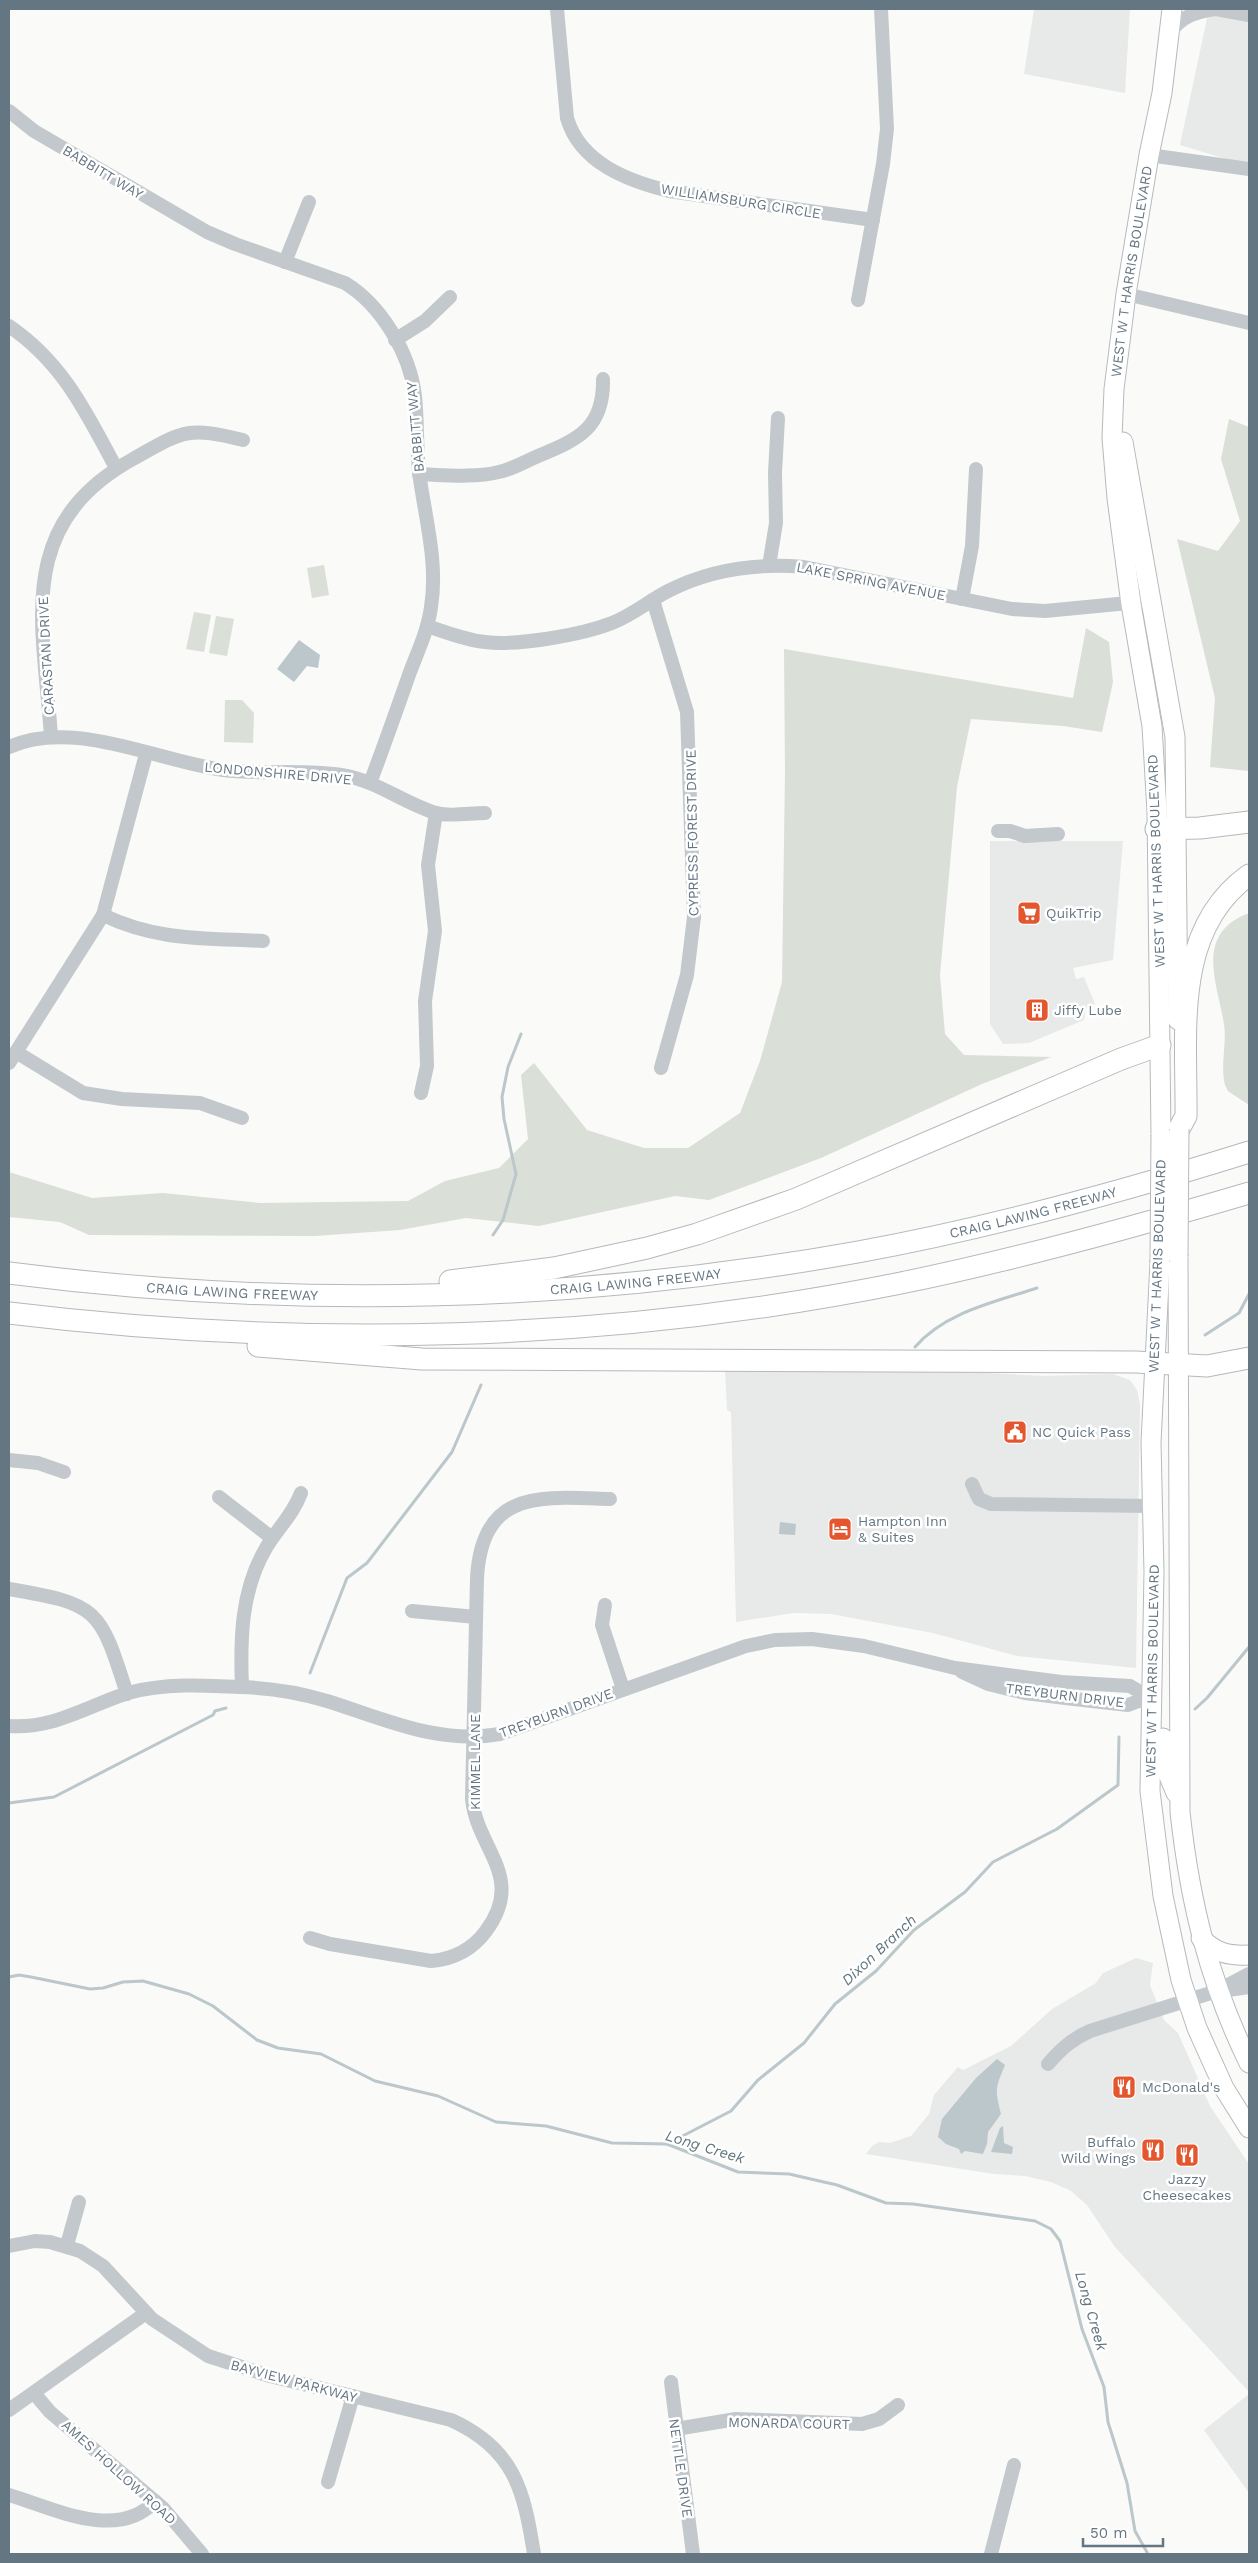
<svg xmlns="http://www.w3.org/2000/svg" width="1258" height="2563" font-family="'Work Sans',sans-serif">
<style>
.built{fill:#e8e9e9}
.green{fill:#dadfd7}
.water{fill:#bbc7cb}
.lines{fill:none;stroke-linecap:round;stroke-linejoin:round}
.stream{stroke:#bbc7cb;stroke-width:3}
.major-casing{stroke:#b5babe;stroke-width:21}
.highway-casing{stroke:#b4b9bd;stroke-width:23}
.minor{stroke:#c3c8cc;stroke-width:14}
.major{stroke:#fff;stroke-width:19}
.highway{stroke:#fff;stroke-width:21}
.major-bridge-casing{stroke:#b5babe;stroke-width:21;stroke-linecap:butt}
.major-bridge{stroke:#fff;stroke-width:19}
.labels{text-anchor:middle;stroke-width:5;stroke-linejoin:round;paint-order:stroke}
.street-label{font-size:14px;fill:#657683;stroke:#fff}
.poi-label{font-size:14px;fill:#657683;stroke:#fff;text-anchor:start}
.water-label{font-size:15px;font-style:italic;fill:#60757c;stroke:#fff}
</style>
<rect width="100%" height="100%" fill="#fafaf8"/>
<g class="built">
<path d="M 1034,9 L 1130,9 L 1125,93 L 1024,74 Z"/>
<path d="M 1209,9 L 1249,9 L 1249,166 L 1180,145 Z"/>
<path d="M 990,841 L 1123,841 L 1113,960 L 1073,968 L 1076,979 L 1084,977 L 1095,1004 L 1086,1008 L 1084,1020 L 1029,1043 L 1003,1044 L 990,1024 Z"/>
<path d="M 725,1370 L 929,1370 L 1045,1376 L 1113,1374 L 1130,1380 L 1137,1390 L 1140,1405 L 1136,1668 L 1017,1656 L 933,1633 L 831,1614 L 793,1613 L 736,1622 L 731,1412 L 727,1410 Z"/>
<path d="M 1136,1958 L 1153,1963 L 1150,1985 L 1164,2020 L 1178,2033 L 1210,2106 L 1249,2164 L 1249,2392 L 1115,2247 L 1087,2205 L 1071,2191 L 1051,2182 L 1025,2176 L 994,2174 L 866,2154 L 872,2146 L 879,2142 L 890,2143 L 911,2136 L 929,2114 L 934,2095 L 958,2067 L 963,2070 L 1011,2046 L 1052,2009 L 1096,1983 L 1103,1973 Z"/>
<path d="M 1249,2394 L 1249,2493 L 1204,2430 Z"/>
</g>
<g class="green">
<path d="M 1229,419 L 1249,427 L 1249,771 L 1210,767 L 1215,698 L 1177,539 L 1218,551 L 1240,521 L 1221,459 Z"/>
<path d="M 324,565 L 329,595 L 312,598 L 307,568 Z"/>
<path d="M 194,612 L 211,615 L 204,652 L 186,649 Z"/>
<path d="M 216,616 L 234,619 L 227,656 L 209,653 Z"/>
<path d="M 1086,628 L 1109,642 L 1113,682 L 1102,732 L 1063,726 L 971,719 L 957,787 L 940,975 L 945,1034 L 964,1055 L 1051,1057 L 982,1084 L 821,1158 L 709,1200 L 675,1196 L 539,1226 L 466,1218 L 400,1230 L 315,1236 L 89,1235 L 60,1222 L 9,1217 L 9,1172 L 92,1198 L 163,1193 L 260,1203 L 408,1201 L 445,1181 L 499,1168 L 528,1139 L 521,1075 L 534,1063 L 587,1130 L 644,1148 L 688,1148 L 740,1113 L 760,1061 L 782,982 L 785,772 L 784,649 L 1073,698 Z"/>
<path d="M 225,700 L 242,700 L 254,713 L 253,743 L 224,742 Z"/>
<path d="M 1246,914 L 1249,914 L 1249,1105 L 1228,1091 L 1225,1085 C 1220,1066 1227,1044 1224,1024 C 1217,982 1195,936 1246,914 Z"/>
</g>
<g class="water">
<path d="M 299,640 L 320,655 L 318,668 L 307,666 L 294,682 L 277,669 Z"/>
<path d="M 780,1522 L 796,1524 L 795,1535 L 779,1534 Z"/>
<path d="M 997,2059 L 1005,2065 C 995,2089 995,2088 1001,2114 L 988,2132 L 987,2144 L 983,2154 L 965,2151 L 961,2154 L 959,2149 L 946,2144 L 938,2137 L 942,2119 L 976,2078 Z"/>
<path d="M 1003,2126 L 1004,2143 L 1013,2147 L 1012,2154 L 991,2152 L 1000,2128 Z"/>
</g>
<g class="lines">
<g class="stream">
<path d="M 493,1235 L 503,1220 L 516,1174 L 504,1119 L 502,1097 L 508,1067 L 521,1034"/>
<path d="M 1205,1335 L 1239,1313 L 1249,1294"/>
<path d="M 915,1347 C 945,1312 995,1302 1037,1288"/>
<path d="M 310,1673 L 347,1578 L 367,1563 L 452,1452 L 481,1385"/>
<path d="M 1195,1709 L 1207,1698 L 1249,1647"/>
<path d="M 9,1803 L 54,1797 L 213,1715 L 215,1711 L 226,1708"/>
<path d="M 9,1977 L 19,1975 L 31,1977 L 90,1989 L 103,1988 L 123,1982 L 143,1981 L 189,1994 L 213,2006 L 257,2040 L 278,2048 L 321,2054 L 375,2081 L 438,2096 L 496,2122 L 546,2126 L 612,2143 L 667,2144 L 738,2172 L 789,2174 L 837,2185 L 886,2203 L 913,2204 L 1035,2221 L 1051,2229 L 1060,2241 L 1082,2329 L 1104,2387 L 1108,2422 L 1127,2483 L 1135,2531 L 1148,2554"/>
<path d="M 667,2144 L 731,2111 L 758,2080 L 804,2043 L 835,2004 L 876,1971 L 914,1930 L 965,1892 L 993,1862 L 1057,1829 L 1118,1785 L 1119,1737"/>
</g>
<g class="major-casing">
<g id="major">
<path d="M 1123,442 L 1175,737 L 1178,1020"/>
<path id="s1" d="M 1161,1135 L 1157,812 L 1152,726 L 1131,604 L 1117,498 L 1112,438 L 1114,389 L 1126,294 L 1149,155 L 1162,93 L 1172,9"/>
<path d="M 1178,1256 L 1180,1812 C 1190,1903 1209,1981 1249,2063"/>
<path d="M 1160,1262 L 1151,1442 L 1154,1572 L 1150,1791 L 1163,1896 L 1181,1980 L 1197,2028 L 1224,2088 L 1249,2128"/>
<path d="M 1163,1738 L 1163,1762 L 1176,1793"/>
<path d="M 1201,1938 C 1215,1953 1229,1956 1249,1955"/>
</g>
</g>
<g class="highway-casing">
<g id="highway">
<path d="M 1156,829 L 1200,828 L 1249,822"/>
<path d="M 1179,1129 L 1186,1116 C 1187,1032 1172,930 1249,875"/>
<path id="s2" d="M 9,1273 C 291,1309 578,1302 858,1252 C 990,1228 1121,1192 1249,1152"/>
<path d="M 450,1281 L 554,1268 L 647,1248 L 697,1234 L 796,1199 L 1121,1059 L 1160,1045"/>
<path d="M 9,1313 C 305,1349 608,1342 901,1283 C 1019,1259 1134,1227 1249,1193"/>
<path d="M 258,1346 L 422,1359 L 1136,1362 L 1207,1366 L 1249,1358"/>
</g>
</g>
<g class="minor">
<path d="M 557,9 L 567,118 C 580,163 628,181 669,191 L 873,220"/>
<path d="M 1216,9 L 1249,15"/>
<path d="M 1169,35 C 1180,16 1196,12 1215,9"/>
<path d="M 9,111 L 34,131 L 207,232 L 235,244 L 345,283 C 381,305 410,353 415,396 C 418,423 416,452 420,479 C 426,521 438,565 431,607 C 428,630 418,651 410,672 C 397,709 384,746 370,783"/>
<path d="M 1149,155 L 1249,169"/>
<path d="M 285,262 L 309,202"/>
<path d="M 1126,294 L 1249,323"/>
<path d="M 858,300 L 883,164 L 887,129 L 881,9"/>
<path d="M 9,326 C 63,363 86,412 116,468"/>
<path d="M 395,340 L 425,321 L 450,297"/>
<path d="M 419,474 C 445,475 474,478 499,472 C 513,469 526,461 538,456 C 579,439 604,428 603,379"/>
<path d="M 769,566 L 776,523 L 775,473 L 778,418"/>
<path d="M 962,599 L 972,546 L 976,469"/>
<path d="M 653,600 L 687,712 L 694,917 L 687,975 L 661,1068"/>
<path d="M 427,626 C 446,632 465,640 485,642 C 518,646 581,635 612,623 C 632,615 649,601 668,591 C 711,569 757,563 804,567 L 1012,609 L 1045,611 L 1139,602"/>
<path d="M 51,736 C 43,622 14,525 133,459 C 183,431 186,426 243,440"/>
<path d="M 9,747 C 73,718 157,761 223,770 C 262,775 302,769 341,775 C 376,780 403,803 436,813 C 450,817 470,813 485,813"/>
<path d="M 998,831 L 1010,831 L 1025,836 L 1058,834"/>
<path d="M 103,915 C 157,941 205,938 263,941"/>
<path d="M 16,1052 L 83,1093 L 122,1099 L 200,1103 L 242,1118"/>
<path d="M 9,1063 L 103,915 L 146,754"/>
<path d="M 421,1093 L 427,1066 L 425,1001 L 435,931 L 428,865 L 436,813"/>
<path d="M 9,1460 L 38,1463 L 64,1472"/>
<path d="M 972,1484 L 979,1499 L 991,1504 L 1152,1506"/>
<path d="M 219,1497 L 272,1538"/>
<path d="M 9,1589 C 98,1604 100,1608 127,1694"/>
<path d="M 605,1605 L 602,1625 L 623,1689"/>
<path d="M 412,1611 L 476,1617"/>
<path d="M 962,1672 L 988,1684 L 1025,1693 L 1074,1699 L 1128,1705 L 1152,1696"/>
<path d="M 242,1687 C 240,1639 241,1590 266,1548 C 277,1529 293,1515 301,1493"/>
<path d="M 9,1726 C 54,1729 87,1706 128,1693 C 163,1683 205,1685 241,1687 C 269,1688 301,1693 327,1701 C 385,1719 438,1745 500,1734 L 746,1646 L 775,1640 L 812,1639 L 864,1646 L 955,1668 L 1061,1682 L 1130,1686 L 1147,1696"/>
<path d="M 310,1938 L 330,1944 L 431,1961 C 454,1959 472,1950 486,1931 C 526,1877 477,1849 472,1799 L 477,1578 C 482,1488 542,1497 610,1499"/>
<path d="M 1221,1991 L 1249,1987"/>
<path d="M 1048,2064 C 1061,2049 1072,2039 1090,2031 L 1217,1991 L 1249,1974"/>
<path d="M 67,2245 L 79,2202"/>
<path d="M 9,2246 L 35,2241 L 50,2242 L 80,2251 L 103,2266 L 152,2319 L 208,2356 L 270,2376 L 451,2420 C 515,2449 524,2491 534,2554"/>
<path d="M 671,2382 L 693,2554"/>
<path d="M 34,2393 L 50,2412 L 163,2508 L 202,2554"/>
<path d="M 9,2410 L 146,2313"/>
<path d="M 676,2429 L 736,2419 L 862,2424 L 879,2419 L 898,2405"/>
<path d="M 328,2482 L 353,2396"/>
<path d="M 9,2495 C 53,2508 118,2542 155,2501"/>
<path d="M 991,2554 L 1014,2465"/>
</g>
<use href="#major" class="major"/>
<use href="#highway" class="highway"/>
<g class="major-bridge-casing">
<g id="major-bridge">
<path d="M 1178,1256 L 1179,1129"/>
<path d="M 1160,1262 L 1161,1135"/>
</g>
</g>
<use href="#major-bridge" class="major-bridge"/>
</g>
<defs>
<g id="supermarket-square" transform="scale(1.25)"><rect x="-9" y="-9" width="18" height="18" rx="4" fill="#e4572e" stroke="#fff"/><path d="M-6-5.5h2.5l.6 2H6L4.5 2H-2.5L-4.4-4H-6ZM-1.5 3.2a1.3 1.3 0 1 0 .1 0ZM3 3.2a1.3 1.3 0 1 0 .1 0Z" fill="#fff"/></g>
<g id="building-square" transform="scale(1.25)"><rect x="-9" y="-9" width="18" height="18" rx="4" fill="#e4572e" stroke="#fff"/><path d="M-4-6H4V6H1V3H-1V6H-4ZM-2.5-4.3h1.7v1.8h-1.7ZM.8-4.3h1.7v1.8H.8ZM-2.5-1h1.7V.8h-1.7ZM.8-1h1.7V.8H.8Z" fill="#fff"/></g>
<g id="civic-square" transform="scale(1.25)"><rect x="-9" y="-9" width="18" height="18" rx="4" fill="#e4572e" stroke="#fff"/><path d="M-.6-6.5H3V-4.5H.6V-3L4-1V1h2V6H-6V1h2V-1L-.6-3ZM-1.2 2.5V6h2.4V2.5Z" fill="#fff"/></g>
<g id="hotel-square" transform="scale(1.25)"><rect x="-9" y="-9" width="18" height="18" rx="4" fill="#e4572e" stroke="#fff"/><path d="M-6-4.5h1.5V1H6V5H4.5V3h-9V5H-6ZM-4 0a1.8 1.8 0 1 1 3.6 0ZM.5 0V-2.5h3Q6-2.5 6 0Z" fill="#fff"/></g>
<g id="restaurant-square" transform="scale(1.25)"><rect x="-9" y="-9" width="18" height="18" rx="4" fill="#e4572e" stroke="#fff"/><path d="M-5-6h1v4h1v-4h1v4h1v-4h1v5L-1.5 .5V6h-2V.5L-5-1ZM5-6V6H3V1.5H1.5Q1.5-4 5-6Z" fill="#fff"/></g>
</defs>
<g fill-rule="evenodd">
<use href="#supermarket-square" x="1029" y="913"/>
<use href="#building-square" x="1037" y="1010"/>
<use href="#civic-square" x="1015" y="1432"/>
<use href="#hotel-square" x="840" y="1529"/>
<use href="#restaurant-square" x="1124" y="2087"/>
<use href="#restaurant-square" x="1153" y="2150"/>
<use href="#restaurant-square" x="1187" y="2155"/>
</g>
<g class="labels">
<g class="street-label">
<text transform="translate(103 172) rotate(31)" y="5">BABBITT WAY</text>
<text transform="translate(741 201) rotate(9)" y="5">WILLIAMSBURG CIRCLE</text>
<text dy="5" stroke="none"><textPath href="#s1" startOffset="868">WEST W T HARRIS BOULEVARD</textPath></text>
<text transform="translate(415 427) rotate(-95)" y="5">BABBITT WAY</text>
<text transform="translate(871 581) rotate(11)" y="5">LAKE SPRING AVENUE</text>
<text transform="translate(46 656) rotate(-93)" y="5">CARASTAN DRIVE</text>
<text transform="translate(278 773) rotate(5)" y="5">LONDONSHIRE DRIVE</text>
<text transform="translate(692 833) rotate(-91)" y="5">CYPRESS FOREST DRIVE</text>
<text transform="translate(1156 861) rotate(-92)" y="5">WEST W T HARRIS BOULEVARD</text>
<text dy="5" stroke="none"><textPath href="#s2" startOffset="1032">CRAIG LAWING FREEWAY</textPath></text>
<text transform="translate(1157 1266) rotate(-88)" y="5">WEST W T HARRIS BOULEVARD</text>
<text dy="5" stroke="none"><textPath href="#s2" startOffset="628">CRAIG LAWING FREEWAY</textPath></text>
<text dy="5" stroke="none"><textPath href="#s2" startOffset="224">CRAIG LAWING FREEWAY</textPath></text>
<text transform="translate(1152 1671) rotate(-89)" y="5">WEST W T HARRIS BOULEVARD</text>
<text transform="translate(1065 1695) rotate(7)" y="5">TREYBURN DRIVE</text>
<text transform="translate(556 1713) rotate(-20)" y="5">TREYBURN DRIVE</text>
<text transform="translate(475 1762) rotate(-90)" y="5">KIMMEL LANE</text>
<text transform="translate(294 2381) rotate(15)" y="5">BAYVIEW PARKWAY</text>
<text transform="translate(789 2423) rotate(1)" y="5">MONARDA COURT</text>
<text transform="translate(681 2468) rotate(82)" y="5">NETTLE DRIVE</text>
<text transform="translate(119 2472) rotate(42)" y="5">AMES HOLLOW ROAD</text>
</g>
<g class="poi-label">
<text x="1046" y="918">QuikTrip</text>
<text x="1054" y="1015">Jiffy Lube</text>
<text x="1032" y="1437">NC Quick Pass</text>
<text x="858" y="1526">Hampton Inn<tspan x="858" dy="16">&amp; Suites</tspan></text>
<text x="1142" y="2092">McDonald's</text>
<text x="1136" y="2147" text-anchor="end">Buffalo<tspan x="1136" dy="16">Wild Wings</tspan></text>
<text x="1187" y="2184" text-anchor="middle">Jazzy<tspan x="1187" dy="16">Cheesecakes</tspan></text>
</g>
<g class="water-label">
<text transform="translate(879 1950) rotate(-43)" y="5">Dixon Branch</text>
<text transform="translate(705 2147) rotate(17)" y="5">Long Creek</text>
<text transform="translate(1091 2311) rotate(74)" y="5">Long Creek</text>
</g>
</g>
<rect width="1258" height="2563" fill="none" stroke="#657683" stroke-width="20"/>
<path d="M1083 2538v8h80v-8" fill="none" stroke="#657683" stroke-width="2.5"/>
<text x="1090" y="2538" font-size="15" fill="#657683" stroke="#ffffff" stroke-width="4" paint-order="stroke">50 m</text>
</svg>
